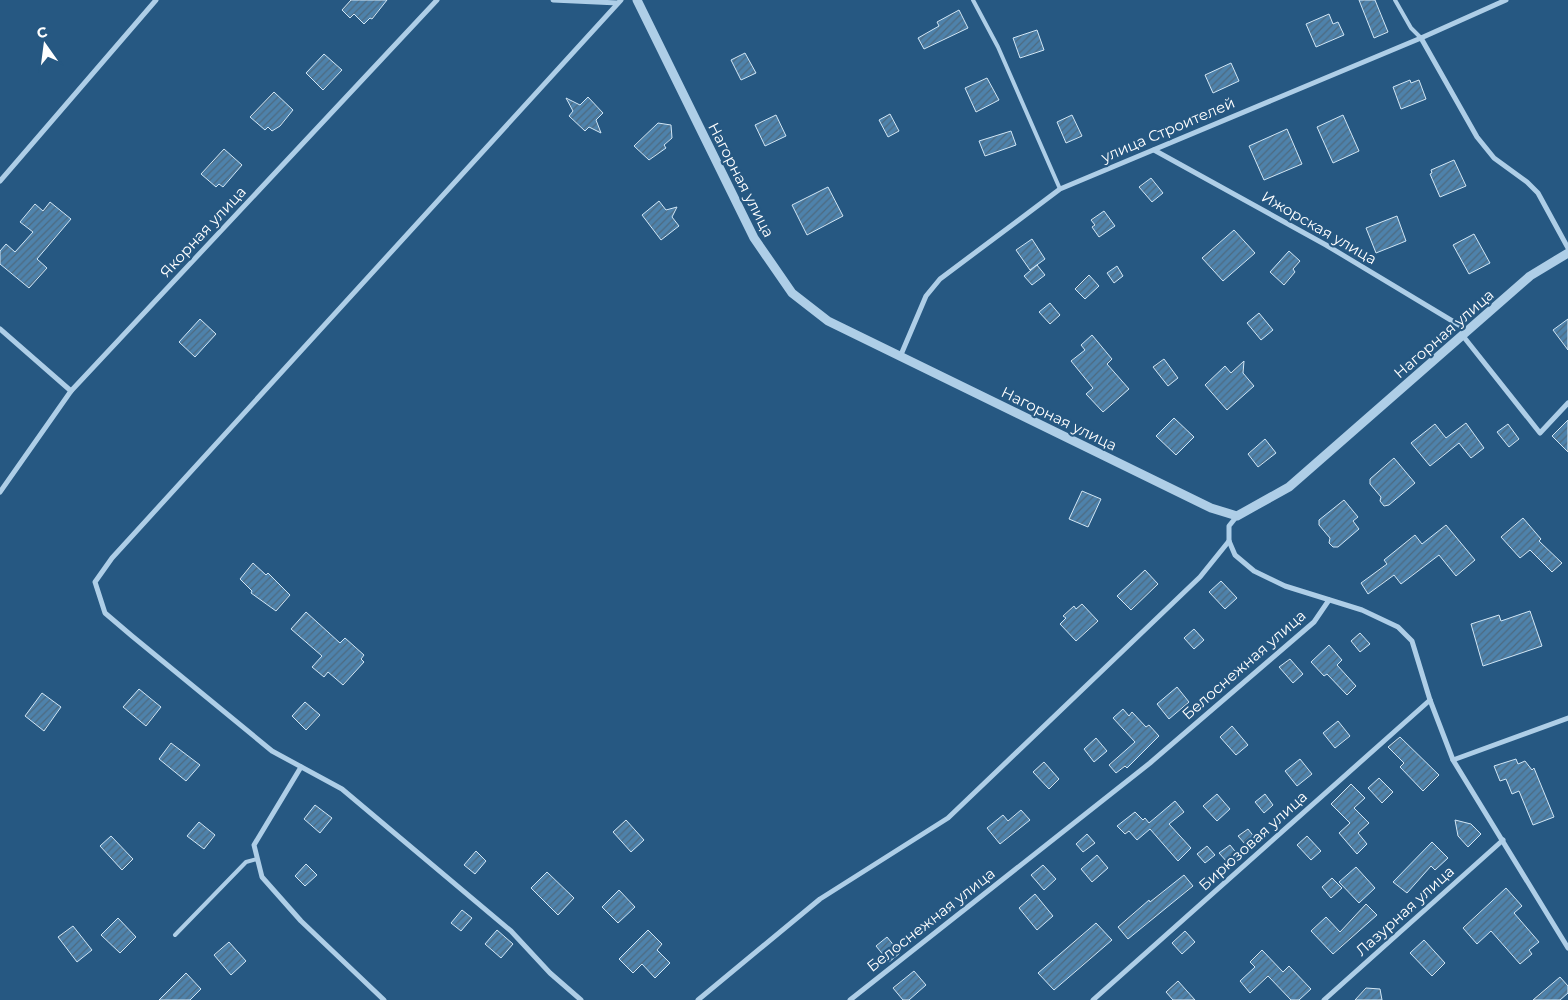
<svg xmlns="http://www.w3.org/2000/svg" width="1568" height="1000" font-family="Montserrat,sans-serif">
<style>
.building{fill:url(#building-hatch);stroke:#d1e6f5}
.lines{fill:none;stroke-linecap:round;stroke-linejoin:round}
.service{stroke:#aecee7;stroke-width:4}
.minor{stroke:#aecee7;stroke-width:5}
.tertiary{stroke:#aecee7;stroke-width:9}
.labels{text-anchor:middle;stroke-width:4.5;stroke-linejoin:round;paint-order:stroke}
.street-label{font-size:15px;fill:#fff;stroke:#265882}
</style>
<defs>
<pattern id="building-hatch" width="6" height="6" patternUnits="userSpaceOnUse" patternTransform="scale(1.25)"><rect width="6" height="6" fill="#4e82ab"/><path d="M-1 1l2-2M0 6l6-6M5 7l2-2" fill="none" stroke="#4d6a80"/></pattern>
</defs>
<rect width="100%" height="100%" fill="#265882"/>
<g class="building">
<path d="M 351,0 L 387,0 L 372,19 L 370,18 L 364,24 L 354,14 L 350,18 L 342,10 Z"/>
<path d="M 1359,0 L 1375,0 L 1388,32 L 1374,38 Z"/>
<path d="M 959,10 L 968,28 L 924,49 L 918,38 L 939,26 L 937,22 Z"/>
<path d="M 1329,14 L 1333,24 L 1338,22 L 1344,35 L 1316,47 L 1306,24 Z"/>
<path d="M 1037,30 L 1044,50 L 1020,58 L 1013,38 Z"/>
<path d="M 745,53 L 756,73 L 741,80 L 731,60 Z"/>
<path d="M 324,54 L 342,70 L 323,90 L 306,73 Z"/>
<path d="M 1231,63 L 1239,81 L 1213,93 L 1205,75 Z"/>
<path d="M 987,78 L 999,100 L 976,112 L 965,88 Z"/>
<path d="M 1410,80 L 1411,83 L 1419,80 L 1426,99 L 1401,109 L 1393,87 Z"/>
<path d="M 274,92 L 293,110 L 280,126 L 272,131 L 268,127 L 265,130 L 250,117 Z"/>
<path d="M 588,97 L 603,113 L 596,120 L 601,133 L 589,127 L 585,131 L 569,116 L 573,111 L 566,98 L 580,105 Z"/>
<path d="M 890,114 L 899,131 L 888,137 L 879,120 Z"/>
<path d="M 776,115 L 786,136 L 765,146 L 755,125 Z"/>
<path d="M 1072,115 L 1082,136 L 1066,143 L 1057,122 Z"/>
<path d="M 1343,115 L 1359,151 L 1333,163 L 1317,127 Z"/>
<path d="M 658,123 L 671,125 L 672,138 L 664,145 L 666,148 L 649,160 L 634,146 Z"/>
<path d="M 1287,129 L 1302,164 L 1264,180 L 1249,146 Z"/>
<path d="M 1011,131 L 1016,145 L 985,156 L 979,141 Z"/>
<path d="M 224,149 L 242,165 L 223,187 L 219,184 L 216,187 L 201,174 Z"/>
<path d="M 1454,160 L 1466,186 L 1440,197 L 1430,174 L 1432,173 L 1431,170 Z"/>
<path d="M 1151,178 L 1163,193 L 1152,202 L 1139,187 Z"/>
<path d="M 828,187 L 843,216 L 807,235 L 792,205 Z"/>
<path d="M 659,201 L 666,210 L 677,207 L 672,217 L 679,226 L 661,240 L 642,215 Z"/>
<path d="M 50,202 L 71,219 L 37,259 L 47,268 L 29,288 L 0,264 L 0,251 L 6,244 L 15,252 L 33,232 L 20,222 L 35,204 L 43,211 Z"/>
<path d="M 1104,211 L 1115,226 L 1099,237 L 1092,227 L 1095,225 L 1091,220 Z"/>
<path d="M 1397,216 L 1406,241 L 1376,253 L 1366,228 Z"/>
<path d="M 1234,230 L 1255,253 L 1223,281 L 1202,258 Z"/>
<path d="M 1474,234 L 1490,263 L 1469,274 L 1453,245 Z"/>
<path d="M 1032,239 L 1045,259 L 1030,270 L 1016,250 Z"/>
<path d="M 1289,251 L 1300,261 L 1293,269 L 1295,272 L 1284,285 L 1270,272 Z"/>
<path d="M 1037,265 L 1045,275 L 1032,285 L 1024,276 Z"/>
<path d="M 1117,266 L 1123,276 L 1114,283 L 1107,273 Z"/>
<path d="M 1089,275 L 1099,286 L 1085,299 L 1075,289 Z"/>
<path d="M 1050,303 L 1060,315 L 1050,324 L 1039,312 Z"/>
<path d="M 1259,313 L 1273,330 L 1261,340 L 1247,323 Z"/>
<path d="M 200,319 L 216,334 L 195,357 L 179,342 Z"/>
<path d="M 1568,319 L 1568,350 L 1553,330 Z"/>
<path d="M 1092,335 L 1112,359 L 1107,364 L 1129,389 L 1103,412 L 1086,394 L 1093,388 L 1071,361 L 1085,350 L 1081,345 Z"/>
<path d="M 1164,359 L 1178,378 L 1168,386 L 1153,367 Z"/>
<path d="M 1244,361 L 1243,373 L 1254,386 L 1227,410 L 1205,385 L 1225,366 L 1231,373 Z"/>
<path d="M 1174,418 L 1194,437 L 1176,455 L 1156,436 Z"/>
<path d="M 1568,420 L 1568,452 L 1552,436 Z"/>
<path d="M 1466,423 L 1484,448 L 1471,458 L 1459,443 L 1430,466 L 1411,443 L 1435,424 L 1446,438 Z"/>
<path d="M 1508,424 L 1519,439 L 1509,447 L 1497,432 Z"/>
<path d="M 1265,439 L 1276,453 L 1258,467 L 1248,454 Z"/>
<path d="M 1394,458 L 1415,483 L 1389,505 L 1384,506 L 1380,501 L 1381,497 L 1370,484 L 1370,479 Z"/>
<path d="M 1082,491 L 1101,499 L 1088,527 L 1069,519 Z"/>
<path d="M 1344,500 L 1358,517 L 1353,521 L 1359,529 L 1338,547 L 1333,547 L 1329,543 L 1330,538 L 1319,525 L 1319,520 Z"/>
<path d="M 1523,518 L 1541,539 L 1539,541 L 1562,563 L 1552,572 L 1530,550 L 1520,558 L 1501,537 Z"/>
<path d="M 1446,525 L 1475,560 L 1456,576 L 1439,555 L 1401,584 L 1394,575 L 1368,594 L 1361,583 L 1387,564 L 1384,560 L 1415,535 L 1422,544 Z"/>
<path d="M 253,563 L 266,575 L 268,573 L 290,595 L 276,611 L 251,593 L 252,591 L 240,579 Z"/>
<path d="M 1145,570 L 1158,584 L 1131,610 L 1117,596 Z"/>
<path d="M 1221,581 L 1237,598 L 1225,609 L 1209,592 Z"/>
<path d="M 1082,604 L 1098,621 L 1076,641 L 1060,624 L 1066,618 L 1063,616 L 1074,606 L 1076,609 Z"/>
<path d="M 1530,611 L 1542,646 L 1483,666 L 1471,624 L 1499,615 L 1501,621 Z"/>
<path d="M 306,612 L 340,643 L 345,638 L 364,655 L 361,659 L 364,662 L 343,685 L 328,672 L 324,677 L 312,667 L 322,656 L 291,629 Z"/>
<path d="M 1194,629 L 1204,640 L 1194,649 L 1184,638 Z"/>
<path d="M 1360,633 L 1370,644 L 1360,652 L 1351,641 Z"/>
<path d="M 1329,645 L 1342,660 L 1337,665 L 1356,686 L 1347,695 L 1327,674 L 1324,676 L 1311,662 Z"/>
<path d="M 1290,659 L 1303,674 L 1293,683 L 1279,667 Z"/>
<path d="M 1177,687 L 1189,702 L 1169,719 L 1157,704 Z"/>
<path d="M 139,689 L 161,707 L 146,726 L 123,707 Z"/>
<path d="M 42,693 L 61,707 L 44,731 L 25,716 Z"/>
<path d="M 305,702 L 320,715 L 306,730 L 292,716 Z"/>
<path d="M 1123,709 L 1129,716 L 1132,712 L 1146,727 L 1149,725 L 1159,736 L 1127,768 L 1125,766 L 1116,773 L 1109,765 L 1135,742 L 1113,718 Z"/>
<path d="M 1338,721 L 1350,736 L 1335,748 L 1323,733 Z"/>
<path d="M 1232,726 L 1248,745 L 1236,755 L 1220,737 Z"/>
<path d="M 1400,737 L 1439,775 L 1423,791 L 1400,767 L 1404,763 L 1388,747 Z"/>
<path d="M 1096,738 L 1107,751 L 1094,762 L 1084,749 Z"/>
<path d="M 171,743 L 200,765 L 186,781 L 159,759 Z"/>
<path d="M 1300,759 L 1312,774 L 1297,786 L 1285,771 Z"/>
<path d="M 1516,759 L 1518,764 L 1525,761 L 1532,770 L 1534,768 L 1554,817 L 1533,825 L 1519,791 L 1512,794 L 1506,779 L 1500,781 L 1494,766 Z"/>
<path d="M 1044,762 L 1059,779 L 1049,789 L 1033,772 Z"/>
<path d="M 1379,778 L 1393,792 L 1382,803 L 1368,788 Z"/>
<path d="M 1351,784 L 1365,798 L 1354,808 L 1369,823 L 1358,833 L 1367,844 L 1357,854 L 1339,833 L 1350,823 L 1331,804 Z"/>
<path d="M 1217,794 L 1230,809 L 1217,821 L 1203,806 Z"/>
<path d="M 1265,794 L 1273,805 L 1264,813 L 1255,802 Z"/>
<path d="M 1175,801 L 1184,812 L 1169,824 L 1191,848 L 1178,861 L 1150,829 L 1137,840 L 1129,831 L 1125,834 L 1117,826 L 1135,812 L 1143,820 L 1145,818 L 1149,823 Z"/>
<path d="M 315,805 L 332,818 L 320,833 L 304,819 Z"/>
<path d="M 1021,810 L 1030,820 L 1000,844 L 987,828 L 1003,815 L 1008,821 Z"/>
<path d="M 626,820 L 644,840 L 631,852 L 613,832 Z"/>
<path d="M 1455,820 L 1471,824 L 1481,834 L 1468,847 L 1458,836 Z"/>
<path d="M 199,822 L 215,835 L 204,849 L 187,836 Z"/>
<path d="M 1248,829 L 1255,838 L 1246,845 L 1238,836 Z"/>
<path d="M 1087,834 L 1095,843 L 1083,852 L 1076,844 Z"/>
<path d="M 111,836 L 133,859 L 122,870 L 100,846 Z"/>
<path d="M 1307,836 L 1321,851 L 1311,860 L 1297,845 Z"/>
<path d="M 1432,842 L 1448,858 L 1435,870 L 1431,866 L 1407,893 L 1393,882 Z"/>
<path d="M 1230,845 L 1238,855 L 1228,863 L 1219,853 Z"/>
<path d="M 1207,846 L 1215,855 L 1205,863 L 1197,854 Z"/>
<path d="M 476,851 L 486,861 L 475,874 L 464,865 Z"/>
<path d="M 1097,855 L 1108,868 L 1092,882 L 1081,869 Z"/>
<path d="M 306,864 L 317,875 L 305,886 L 295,876 Z"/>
<path d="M 1043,865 L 1056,879 L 1044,890 L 1031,875 Z"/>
<path d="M 1356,867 L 1375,888 L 1359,903 L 1339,882 Z"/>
<path d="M 547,872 L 574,898 L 558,915 L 531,888 Z"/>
<path d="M 1184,875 L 1193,886 L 1128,939 L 1118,927 L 1149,900 L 1150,902 Z"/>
<path d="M 1332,878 L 1342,888 L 1331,898 L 1322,887 Z"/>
<path d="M 1506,888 L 1522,906 L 1514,913 L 1539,942 L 1529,950 L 1532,954 L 1520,964 L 1491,931 L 1477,944 L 1463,928 Z"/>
<path d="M 619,890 L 635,907 L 618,923 L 602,907 Z"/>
<path d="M 1035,894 L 1053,916 L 1037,930 L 1019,908 Z"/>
<path d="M 1366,904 L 1377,915 L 1333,954 L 1311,931 L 1326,917 L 1340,932 Z"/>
<path d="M 462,910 L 472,918 L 461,931 L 451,923 Z"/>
<path d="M 118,918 L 136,937 L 120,953 L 101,935 Z"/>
<path d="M 1096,923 L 1112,940 L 1054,990 L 1038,973 Z"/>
<path d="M 73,926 L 92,950 L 77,962 L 58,937 Z"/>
<path d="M 497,930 L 513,944 L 501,958 L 485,944 Z"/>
<path d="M 648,930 L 662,944 L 657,950 L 670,963 L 655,978 L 642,964 L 633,973 L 619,959 Z"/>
<path d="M 1185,931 L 1195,942 L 1182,954 L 1172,943 Z"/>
<path d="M 887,937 L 900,953 L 889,962 L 876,946 Z"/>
<path d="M 1424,940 L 1445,963 L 1432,976 L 1410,953 Z"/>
<path d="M 229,942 L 246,961 L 231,975 L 214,955 Z"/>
<path d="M 1262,950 L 1283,972 L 1289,966 L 1311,989 L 1299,1000 L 1291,1000 L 1268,976 L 1250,993 L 1240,981 L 1255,967 L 1250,962 Z"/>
<path d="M 914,971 L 926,985 L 909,1000 L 903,1000 L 893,988 Z"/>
<path d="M 186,973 L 201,989 L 190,1000 L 159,1000 Z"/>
<path d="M 1560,977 L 1568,986 L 1568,993 L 1560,1000 L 1533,1000 Z"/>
<path d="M 1178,981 L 1195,1000 L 1173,1000 L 1166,992 Z"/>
<path d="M 1366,988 L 1380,989 L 1382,1000 L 1355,1000 Z"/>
</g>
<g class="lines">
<g class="service">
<path d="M 973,0 L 998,47 L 1060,189"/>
<path d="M 1395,0 L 1411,28 L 1421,38"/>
<path d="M 175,935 L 246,862 L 257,859"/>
</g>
<g class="minor">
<path d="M 553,0 L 618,3"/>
<path d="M 1421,38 L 1477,137 L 1494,158 L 1527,182 L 1538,193 L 1568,248"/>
<path d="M 1154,150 L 1326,245 L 1469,331"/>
<path d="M 0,181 L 156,0"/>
<path d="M 0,329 L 71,391"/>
<path d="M 1463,336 L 1540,433 L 1568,403"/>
<path d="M 900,357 L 926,296 L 940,279 L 1060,189 L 1421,38 L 1506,0"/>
<path d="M 0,492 L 71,391 L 437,0"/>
<path d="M 1237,516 L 1229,526 L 1229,541 L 1235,555 L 1254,571 L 1285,586 L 1362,610 L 1398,627 L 1412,641 L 1430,700 L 1453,760 L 1568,948"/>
<path d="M 1453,760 L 1568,718"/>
<path d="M 301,767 L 254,845 L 262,877 L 301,921 L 384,1000"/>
<path d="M 581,1000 L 550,973 L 511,931 L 342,789 L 272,751 L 132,636 L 105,613 L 95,582 L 112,558 L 621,0"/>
<path d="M 698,1000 L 820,899 L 948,818 L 1200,577 L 1229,541"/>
<path d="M 850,1000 L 1150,763 L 1314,622 L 1329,600"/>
<path d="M 1093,1000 L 1430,700"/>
<path d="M 1324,1000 L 1503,840"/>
</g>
<path class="tertiary" d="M 637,0 L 754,238 L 792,293 L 828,321 L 1211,508 L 1237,516 L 1289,487 L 1530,276 L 1568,253"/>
</g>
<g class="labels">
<g class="street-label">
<text transform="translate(1168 130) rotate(-23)" y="5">улица Строителей</text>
<text transform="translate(741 180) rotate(63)" y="5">Нагорная улица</text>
<text transform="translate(1319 228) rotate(30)" y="5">Ижорская улица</text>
<text transform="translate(203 232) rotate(-47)" y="5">Якорная улица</text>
<text transform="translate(1444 334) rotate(-41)" y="5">Нагорная улица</text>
<text transform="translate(1059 419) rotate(26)" y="5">Нагорная улица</text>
<text transform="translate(1244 665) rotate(-41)" y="5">Белоснежная улица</text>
<text transform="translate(1253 841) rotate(-42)" y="5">Бирюзовая улица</text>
<text transform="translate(1405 911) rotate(-42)" y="5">Лазурная улица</text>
<text transform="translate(931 920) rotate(-38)" y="5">Белоснежная улица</text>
</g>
</g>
<g transform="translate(45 45) rotate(346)" stroke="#265882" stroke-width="4" paint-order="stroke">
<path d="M0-4L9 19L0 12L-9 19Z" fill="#ffffff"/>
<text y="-8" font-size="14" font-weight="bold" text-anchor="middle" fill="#ffffff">С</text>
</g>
</svg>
